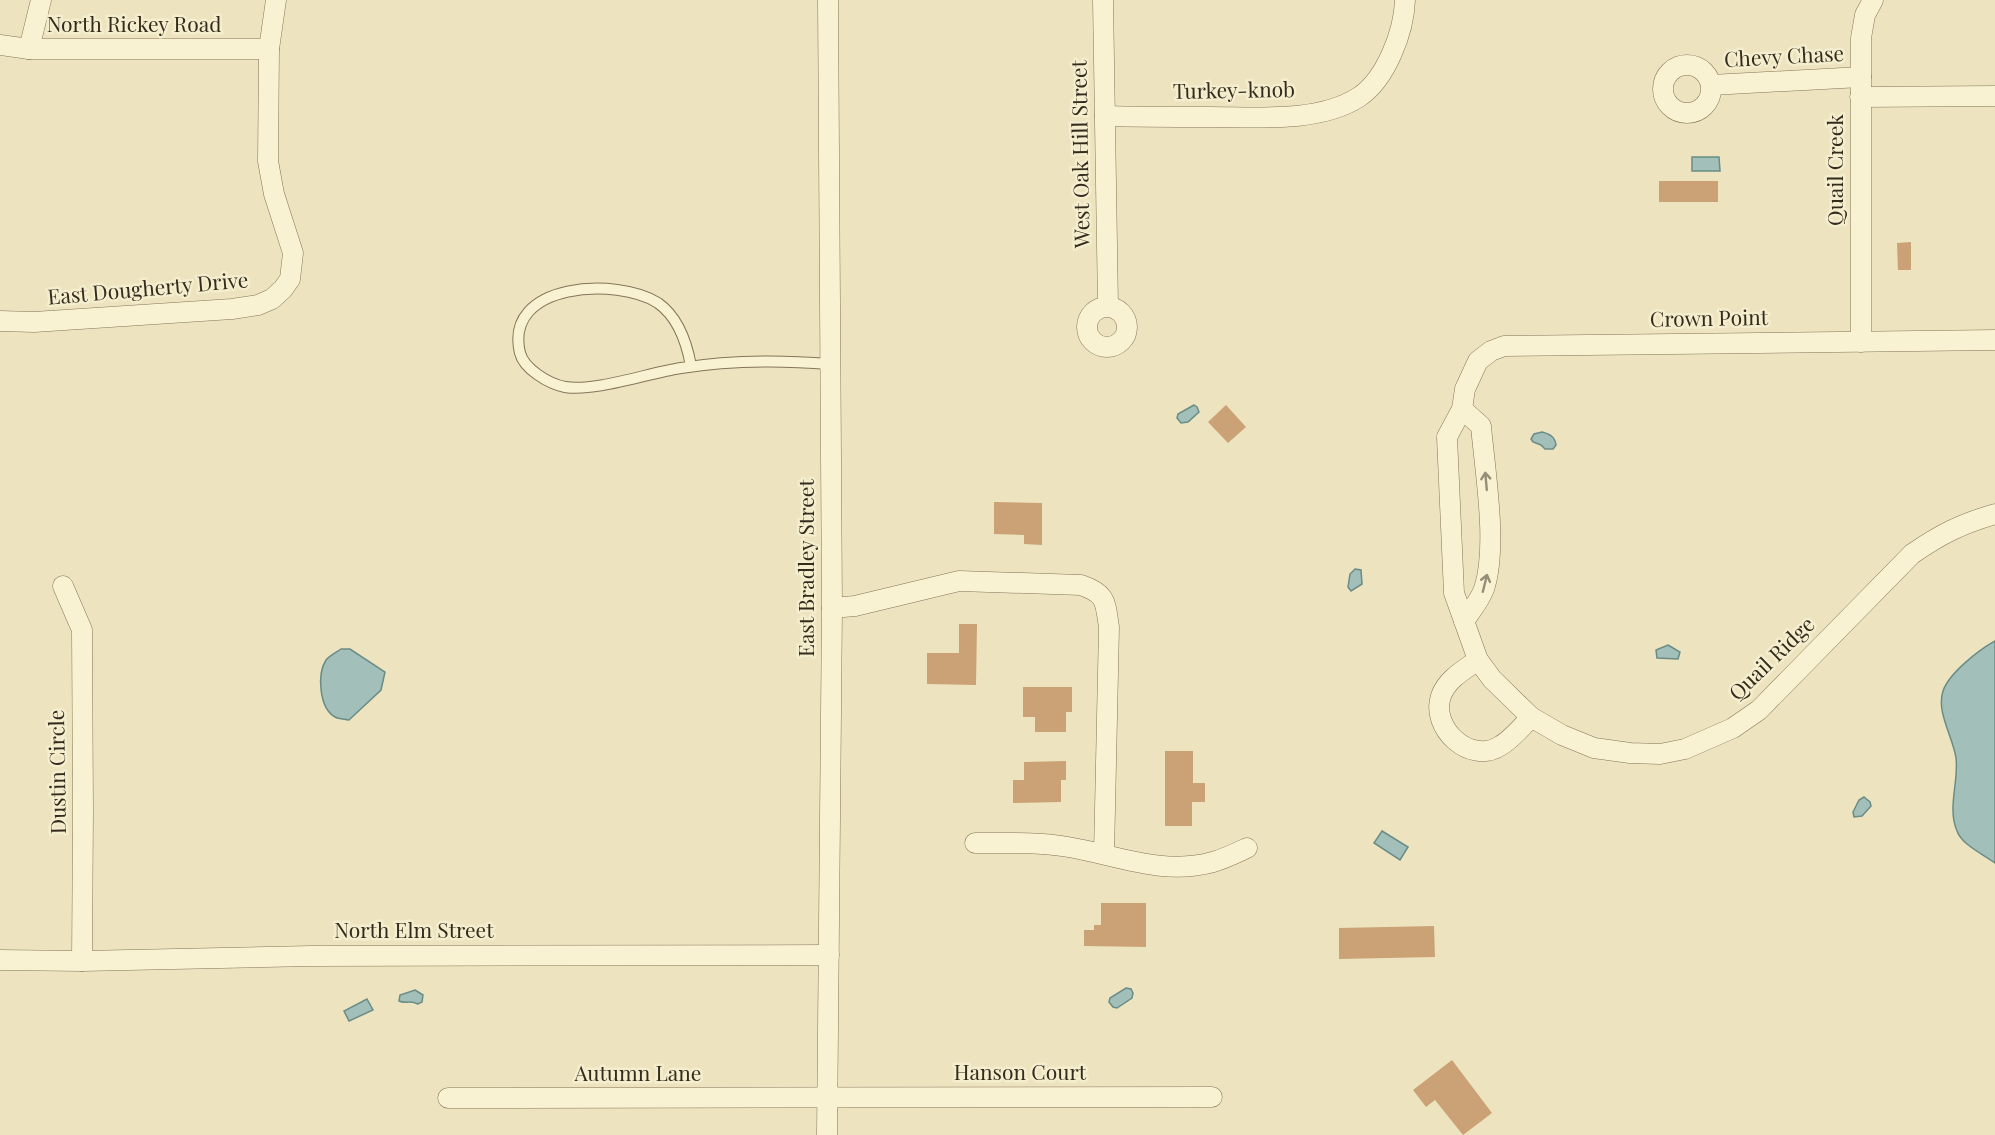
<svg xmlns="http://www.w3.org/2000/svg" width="1995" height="1135" font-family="'Playfair Display',serif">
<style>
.water{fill:#a2bfb9;stroke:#6a8c87;stroke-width:1.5}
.building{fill:#caa275}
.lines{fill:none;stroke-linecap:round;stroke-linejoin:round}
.service-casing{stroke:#857558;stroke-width:12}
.minor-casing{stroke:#857558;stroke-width:21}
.service{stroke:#f8f1d2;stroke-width:10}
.minor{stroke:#f8f1d2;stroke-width:20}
.oneway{stroke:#968e77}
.labels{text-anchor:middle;stroke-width:5;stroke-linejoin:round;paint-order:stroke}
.street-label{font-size:21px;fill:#352b1c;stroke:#f4edce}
</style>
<rect width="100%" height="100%" fill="#ede4bf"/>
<g class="water">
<path d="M 1692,157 L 1719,157 L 1720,171 L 1692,171 Z"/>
<path d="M 1194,405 L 1197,407 L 1199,412 L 1188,422 L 1181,423 L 1177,418 L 1178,414 Z"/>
<path d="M 1542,432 C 1550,434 1555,437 1556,445 L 1553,449 L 1545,449 L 1541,445 L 1533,442 L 1531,439 L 1534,434 Z"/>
<path d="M 1355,569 L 1361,570 L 1362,584 L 1351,591 L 1348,587 L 1350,574 Z"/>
<path d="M 1995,641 L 1995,863 C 1983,854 1962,845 1957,831 C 1947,808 1959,781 1956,758 C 1953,737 1936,712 1943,691 C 1949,673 1979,650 1995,641 Z"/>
<path d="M 1668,645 L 1680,652 L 1678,659 L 1657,658 L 1656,650 Z"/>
<path d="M 341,649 L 350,649 L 385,672 L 381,690 L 349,720 C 345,719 339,719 335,717 C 319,708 317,674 326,660 C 329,656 337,652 341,649 Z"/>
<path d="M 1864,797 L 1870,802 L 1871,806 L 1862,816 L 1854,817 L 1853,812 L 1859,800 Z"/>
<path d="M 1382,831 L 1408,847 L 1400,860 L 1374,843 Z"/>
<path d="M 1126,988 L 1131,989 L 1133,993 L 1132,998 L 1117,1008 L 1113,1007 L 1109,1002 L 1110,998 Z"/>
<path d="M 415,990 L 423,995 L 422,1002 L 418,1004 C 411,1000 405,1004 399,1001 L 400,995 Z"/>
<path d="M 367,999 L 373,1010 L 349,1021 L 344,1011 Z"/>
</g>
<g class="building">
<rect x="1659" y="181" width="59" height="21"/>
<path d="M 1911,242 L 1911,270 L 1898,270 L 1897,243 Z"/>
<path d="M 1226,405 L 1246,427 L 1228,443 L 1208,422 Z"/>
<path d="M 994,502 L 1042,503 L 1042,545 L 1024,544 L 1024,535 L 994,534 Z"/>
<path d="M 959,624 L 977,624 L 976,685 L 927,684 L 927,653 L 959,653 Z"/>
<path d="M 1023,687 L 1072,687 L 1072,712 L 1066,712 L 1066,732 L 1035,732 L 1035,717 L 1023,717 Z"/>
<path d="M 1165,751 L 1193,751 L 1193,783 L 1205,783 L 1205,802 L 1192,802 L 1192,826 L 1165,826 Z"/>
<path d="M 1066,761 L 1066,780 L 1061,780 L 1061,802 L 1013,803 L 1013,780 L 1024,780 L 1024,762 Z"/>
<path d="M 1101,903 L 1146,903 L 1146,947 L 1084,946 L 1084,930 L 1094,930 L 1094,925 L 1101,925 Z"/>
<path d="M 1434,926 L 1435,957 L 1339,959 L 1339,928 Z"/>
<path d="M 1452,1060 L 1492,1113 L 1463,1135 L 1435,1100 L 1426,1107 L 1413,1090 Z"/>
</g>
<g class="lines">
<g class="service-casing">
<path id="service" d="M 691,366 C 687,344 678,317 658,303 C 618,277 503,282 520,353 C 524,369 549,384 565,387 C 595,392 648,373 681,368 C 730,360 781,360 830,364"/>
</g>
<g class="minor-casing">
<g id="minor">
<path d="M 1103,0 L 1108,306"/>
<path d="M 0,45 L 29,49 L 269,49"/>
<path d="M 29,49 L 41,0"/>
<circle cx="1687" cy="89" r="24"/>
<path d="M 1711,85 L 1861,77"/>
<path d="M 1860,97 L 1995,96"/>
<path d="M 1105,116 C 1140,117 1175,117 1210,117 C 1256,117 1319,123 1359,97 C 1386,79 1404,32 1405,0"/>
<circle cx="1107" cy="327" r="20"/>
<path d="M 0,321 L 34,322 L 232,309 L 258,305 L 272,299 L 283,289 L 290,279 L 293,253 L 274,194 L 268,161 L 269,49 L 276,0"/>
<path d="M 1995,340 L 1504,346 L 1491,351 L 1478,361 L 1465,389 L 1462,409 L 1447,437 L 1454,593 L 1478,660 L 1492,679 L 1531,717 L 1562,735 L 1594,748 L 1630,753 L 1660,754 L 1685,749 L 1733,728 L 1759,710 L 1912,554 C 1941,534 1961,524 1995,514"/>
<path d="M 1861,342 L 1861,38 L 1865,15 L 1873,0"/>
<path d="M 1462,409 L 1481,426 C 1485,472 1498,547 1484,589 C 1480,600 1471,611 1464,621"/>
<path d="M 63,586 L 82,630 L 83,811 L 82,961"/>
<path d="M 832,608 L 855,606 L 959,581 L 1081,585 C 1107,594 1105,602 1109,627 L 1104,854"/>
<path d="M 1478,660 C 1464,670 1447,679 1441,696 C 1430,728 1470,765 1500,746 C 1512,739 1522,727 1531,717"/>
<path d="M 975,843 C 1006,843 1037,842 1068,847 C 1117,855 1162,876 1213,862 C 1224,859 1236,853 1247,848"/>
<path d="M 0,960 L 82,961 L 311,956 L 829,955"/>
<path d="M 448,1098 L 1212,1097"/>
<path d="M 827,1135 L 832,608 L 828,0"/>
</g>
</g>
<use href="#service" class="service"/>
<use href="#minor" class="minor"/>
</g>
<defs><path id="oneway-shaft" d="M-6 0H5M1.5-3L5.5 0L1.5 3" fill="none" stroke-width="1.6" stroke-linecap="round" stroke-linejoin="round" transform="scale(1.5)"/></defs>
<g class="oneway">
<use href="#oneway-shaft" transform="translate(1486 481) rotate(-95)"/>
<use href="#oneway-shaft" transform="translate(1485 583) rotate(-76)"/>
</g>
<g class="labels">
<g class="street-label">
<text x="134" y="32">North Rickey Road</text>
<text transform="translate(1784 57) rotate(-3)" y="7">Chevy Chase</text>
<text transform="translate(1234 91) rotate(-1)" y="7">Turkey-knob</text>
<text transform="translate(1081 154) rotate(-91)" y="7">West Oak Hill Street</text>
<text transform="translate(1836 170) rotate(-90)" y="7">Quail Creek</text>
<text transform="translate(148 289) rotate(-5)" y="7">East Dougherty Drive</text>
<text transform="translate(1709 319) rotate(-1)" y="7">Crown Point</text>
<text transform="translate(807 568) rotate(-90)" y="7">East Bradley Street</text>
<text transform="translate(1772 659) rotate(-44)" y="7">Quail Ridge</text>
<text transform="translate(58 772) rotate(-91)" y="7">Dustin Circle</text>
<text x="414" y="938">North Elm Street</text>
<text x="1020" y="1080">Hanson Court</text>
<text x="638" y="1081">Autumn Lane</text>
</g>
</g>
</svg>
